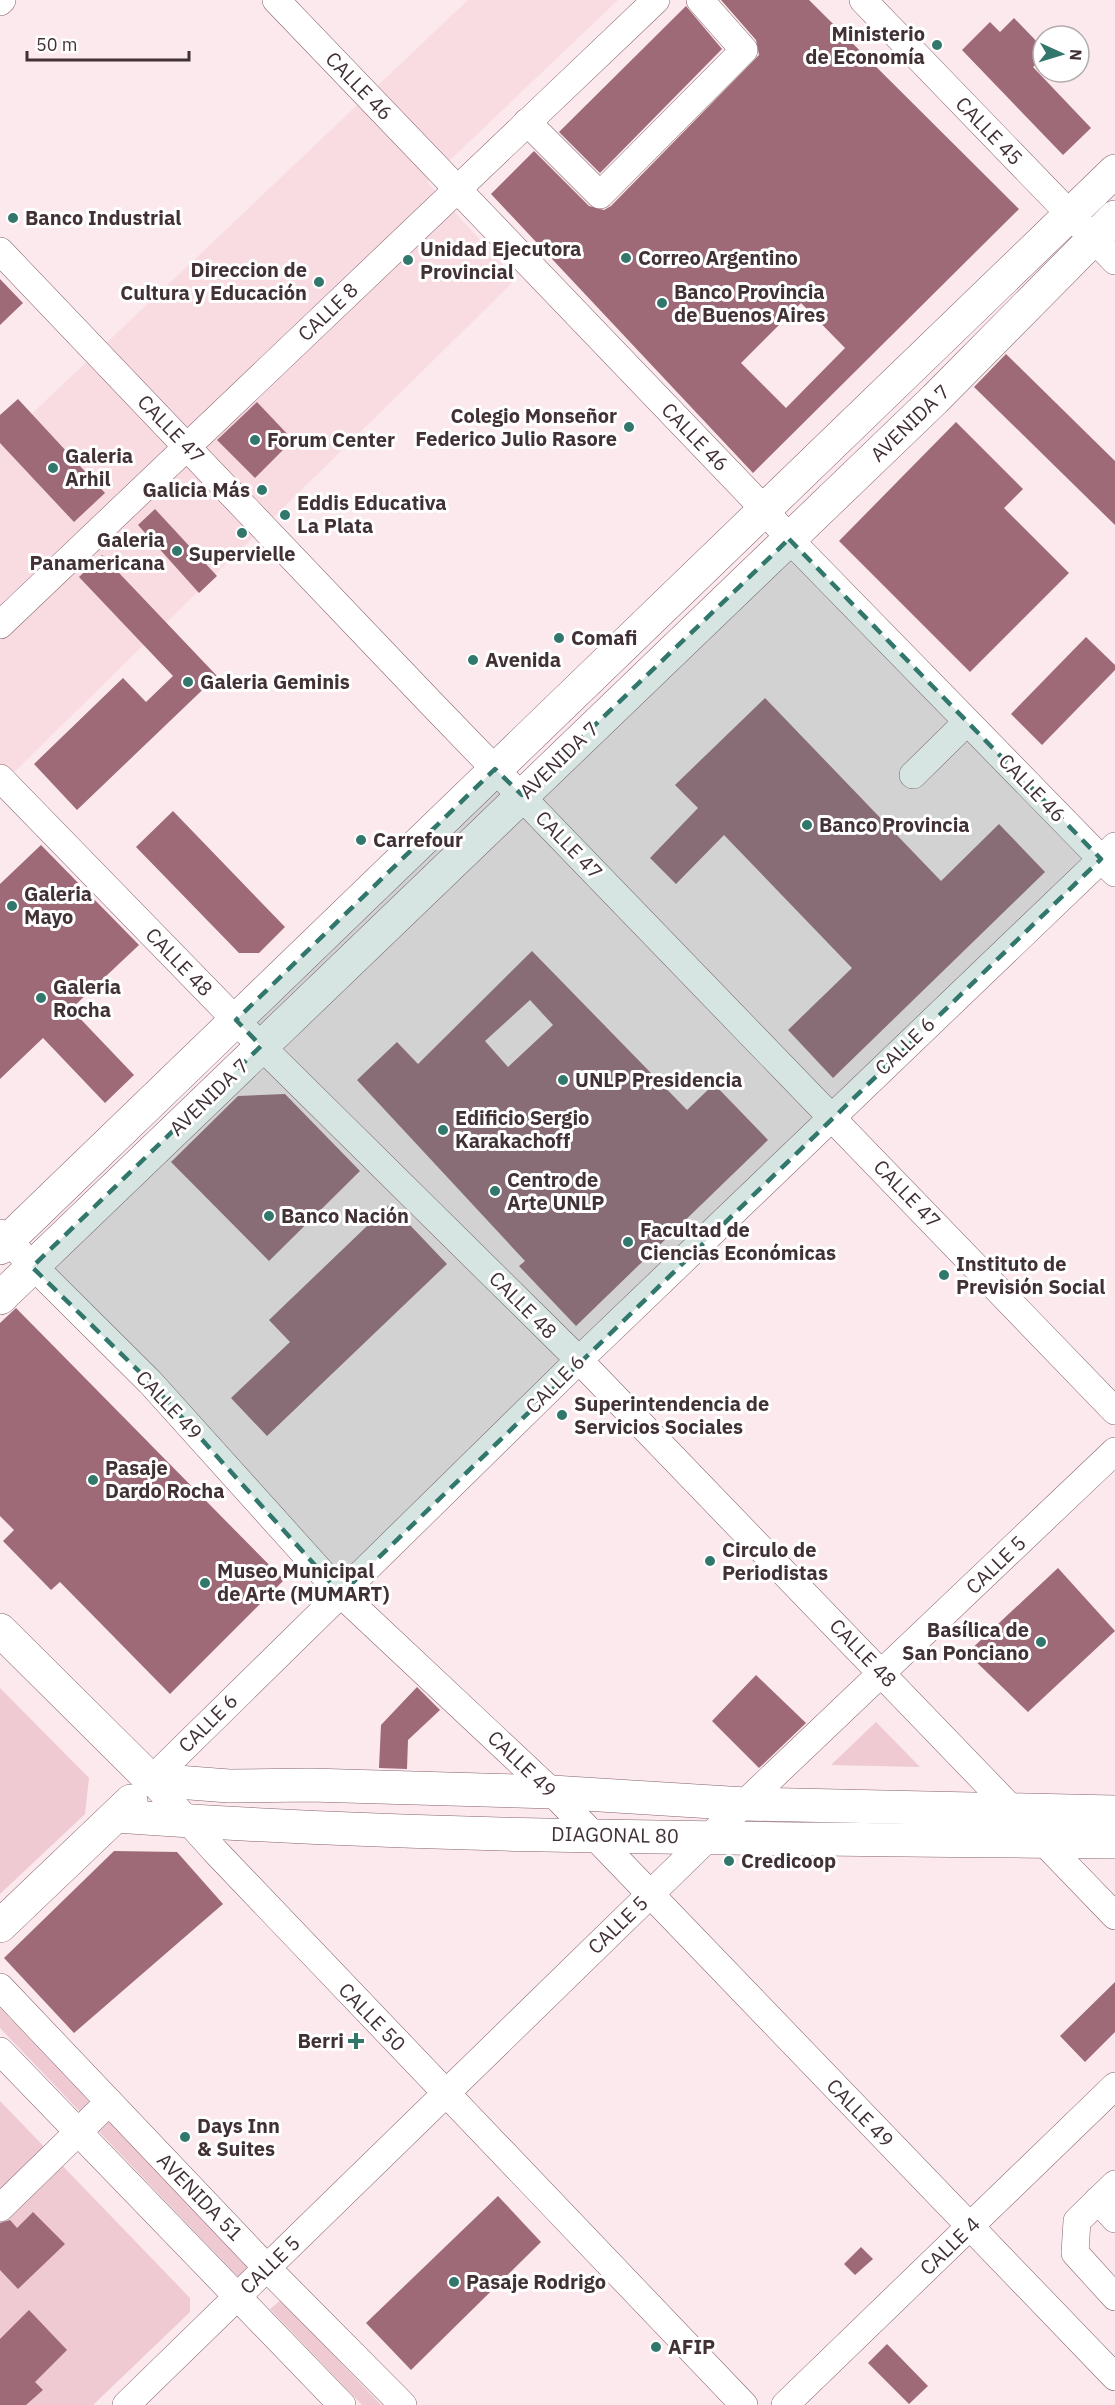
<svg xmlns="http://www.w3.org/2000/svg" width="1115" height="2405" font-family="'IBM Plex Sans',sans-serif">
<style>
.built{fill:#f9dbe2}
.green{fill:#efcad3}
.building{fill:#9e6a78;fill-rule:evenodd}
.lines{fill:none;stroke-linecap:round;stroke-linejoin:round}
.minor-casing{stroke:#86626b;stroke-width:28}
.major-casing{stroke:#86626b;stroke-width:34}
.minor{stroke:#fff;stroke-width:27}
.major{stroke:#fff;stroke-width:33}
.marked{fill:#31776c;fill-opacity:0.2;stroke:#31776c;stroke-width:4.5;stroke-dasharray:12 8;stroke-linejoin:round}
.poi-dot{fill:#31776c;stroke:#fff;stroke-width:2}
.labels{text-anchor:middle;stroke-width:6;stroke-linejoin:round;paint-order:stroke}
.poi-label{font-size:20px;font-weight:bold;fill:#413135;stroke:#fff;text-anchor:start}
.street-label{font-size:20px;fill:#413135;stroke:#fff}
</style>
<rect width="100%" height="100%" fill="#fbe9ed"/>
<path class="built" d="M 468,0 L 618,0 L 427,182 L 516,279 L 0,786 L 0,444 Z"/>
<g class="green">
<path d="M 0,1688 L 89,1778 L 85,1814 L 0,1894 Z"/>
<path d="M 876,1722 L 920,1767 L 831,1765 Z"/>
<path d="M 0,2008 L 252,2271 L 242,2281 L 0,2028 Z"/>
<path d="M 0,2101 L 190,2298 L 190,2312 L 93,2405 L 0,2405 Z"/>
<path d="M 281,2300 L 381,2405 L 362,2405 L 270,2309 Z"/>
</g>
<g class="building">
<path d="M 721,0 L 809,0 L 1019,209 L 753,473 L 491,194 L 534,151 L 589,206 L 604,210 L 611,206 L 759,55 L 756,40 ZM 801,303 L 845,348 L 786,408 L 741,363 Z"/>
<path d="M 686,6 L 722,49 L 600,173 L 559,132 Z"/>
<path d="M 1014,18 L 1043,48 L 1043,58 L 1033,67 L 1091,128 L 1063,155 L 962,50 L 990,22 L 1000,32 Z"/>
<path d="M 0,279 L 23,303 L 0,325 Z"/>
<path d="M 1006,354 L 1115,461 L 1115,525 L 974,387 Z"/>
<path d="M 18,399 L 105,493 L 74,522 L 0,443 L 0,415 Z"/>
<path d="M 257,402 L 293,440 L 255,478 L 217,440 Z"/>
<path d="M 956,422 L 1023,489 L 1004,508 L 1069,573 L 970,672 L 839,541 Z"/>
<path d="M 155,509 L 217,576 L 199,593 L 138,525 Z"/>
<path d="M 102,555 L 217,676 L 77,810 L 34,764 L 123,678 L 146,702 L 173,676 L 79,577 Z"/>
<path d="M 1086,637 L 1115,665 L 1115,670 L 1042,745 L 1011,714 Z"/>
<path d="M 765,698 L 941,881 L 999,824 L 1045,872 L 833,1078 L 788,1030 L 852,968 L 724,835 L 676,884 L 650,858 L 698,808 L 675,785 Z"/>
<path d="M 173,811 L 285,927 L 259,953 L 239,953 L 136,847 Z"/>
<path d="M 41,845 L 139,945 L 71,1009 L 134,1075 L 105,1103 L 43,1038 L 0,1079 L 0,884 Z"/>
<path d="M 532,951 L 687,1110 L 714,1084 L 768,1140 L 576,1326 L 519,1266 L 525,1261 L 357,1080 L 397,1042 L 418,1064 ZM 530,1000 L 553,1025 L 508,1067 L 485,1041 Z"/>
<path d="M 285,1094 L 360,1171 L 269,1261 L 171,1162 L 238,1096 Z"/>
<path d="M 390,1204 L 447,1264 L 267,1436 L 231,1398 L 290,1342 L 269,1320 Z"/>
<path d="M 16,1308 L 284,1580 L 170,1694 L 60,1582 L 51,1590 L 3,1541 L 14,1530 L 0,1516 L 0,1323 Z"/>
<path d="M 1058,1568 L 1115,1631 L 1028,1712 L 967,1653 Z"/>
<path d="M 756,1675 L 806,1723 L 759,1768 L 712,1721 Z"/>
<path d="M 417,1687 L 440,1710 L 408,1740 L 407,1769 L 379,1768 L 381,1725 Z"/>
<path d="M 114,1851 L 177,1852 L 223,1904 L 74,2033 L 4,1958 Z"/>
<path d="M 1115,1982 L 1115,2032 L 1085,2062 L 1060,2036 Z"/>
<path d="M 498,2196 L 541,2242 L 411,2370 L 366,2323 Z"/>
<path d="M 33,2212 L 65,2244 L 18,2289 L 0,2270 L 0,2223 L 10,2220 L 17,2228 Z"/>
<path d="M 861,2247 L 873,2259 L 855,2275 L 844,2264 Z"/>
<path d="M 29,2310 L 67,2350 L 35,2382 L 43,2390 L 26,2405 L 0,2405 L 0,2339 Z"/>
<path d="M 887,2344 L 928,2386 L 909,2404 L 868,2363 Z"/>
</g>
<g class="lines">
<g class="minor-casing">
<g id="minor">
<path d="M 276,0 L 765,510 L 789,539 L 1115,873"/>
<path d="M 863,0 L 1115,261"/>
<path d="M 0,2 L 2,0"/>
<path d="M 527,122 L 600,195 L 744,50 L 700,0"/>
<path d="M 0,251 L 429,701 L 1115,1411"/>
<path d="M 0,625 L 656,0"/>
<path d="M 913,775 L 967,722"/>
<path d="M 0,778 L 261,1046 L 579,1360 L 1115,1916"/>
<path d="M 0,1233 L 150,1382 L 341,1594 L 552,1792 L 1115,2377"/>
<path d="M 0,1987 L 267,2268 L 403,2405"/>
<path d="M 0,2051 L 342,2405"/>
<path d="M 1115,2184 L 1077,2221 L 1075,2253 L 1115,2297"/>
<path d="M 1098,2200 L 1115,2219"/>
<path d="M 0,2208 L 109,2102"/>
<path d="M 126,2405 L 709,1837 L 1115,1451"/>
<path d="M 744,2405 L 215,1851 L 151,1780 L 579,1360 L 1115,846"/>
<path d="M 785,2405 L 1115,2086"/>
</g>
</g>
<g class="major-casing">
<g id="major">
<path d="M 0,1248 L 1115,171"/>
<path d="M 0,1298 L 935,399 L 1115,217"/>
<path d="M 0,1630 L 151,1780"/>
<path d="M 151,1780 L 229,1786 L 310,1785 L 552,1792 L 745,1804 L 1115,1812"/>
<path d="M 116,1816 C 448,1840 782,1838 1115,1842"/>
<path d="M 0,1926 L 131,1801"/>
</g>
</g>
<use href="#minor" class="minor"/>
<use href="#major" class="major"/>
</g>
<path class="marked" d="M 789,539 L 1101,859 L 341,1594 L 150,1382 L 32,1267 L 261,1046 L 236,1020 L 495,769 L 522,795 Z"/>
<g class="poi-dot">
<circle cx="937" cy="45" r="6"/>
<circle cx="13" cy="218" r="6"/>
<circle cx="626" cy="258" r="6"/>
<circle cx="408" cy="260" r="6"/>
<circle cx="319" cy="282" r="6"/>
<circle cx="662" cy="303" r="6"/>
<circle cx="629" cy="427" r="6"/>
<circle cx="255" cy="440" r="6"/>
<circle cx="53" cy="468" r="6"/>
<circle cx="262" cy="490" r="6"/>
<circle cx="285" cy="515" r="6"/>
<circle cx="242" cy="533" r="6"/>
<circle cx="177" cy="551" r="6"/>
<circle cx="559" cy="638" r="6"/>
<circle cx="473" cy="660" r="6"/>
<circle cx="188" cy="682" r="6"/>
<circle cx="807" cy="825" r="6"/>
<circle cx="361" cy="840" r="6"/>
<circle cx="12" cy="906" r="6"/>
<circle cx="41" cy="998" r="6"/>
<circle cx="563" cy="1080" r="6"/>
<circle cx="443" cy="1130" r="6"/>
<circle cx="495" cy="1191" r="6"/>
<circle cx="269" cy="1216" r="6"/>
<circle cx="628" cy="1242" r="6"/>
<circle cx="944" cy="1275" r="6"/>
<circle cx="562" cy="1415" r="6"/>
<circle cx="93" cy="1480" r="6"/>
<circle cx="710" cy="1561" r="6"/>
<circle cx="205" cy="1583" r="6"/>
<circle cx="1041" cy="1642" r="6"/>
<circle cx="729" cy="1861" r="6"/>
<path d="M353 2032h6v6h6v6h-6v6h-6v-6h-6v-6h6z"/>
<circle cx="185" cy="2137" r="6"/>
<circle cx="454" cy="2282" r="6"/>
<circle cx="656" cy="2347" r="6"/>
</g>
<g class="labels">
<g class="poi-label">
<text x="925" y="41" text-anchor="end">Ministerio<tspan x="925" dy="23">de Economía</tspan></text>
<text x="25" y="225">Banco Industrial</text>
<text x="420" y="256">Unidad Ejecutora<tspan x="420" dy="23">Provincial</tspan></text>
<text x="638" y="265">Correo Argentino</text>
<text x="307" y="277" text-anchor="end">Direccion de<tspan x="307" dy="23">Cultura y Educación</tspan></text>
<text x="674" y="299">Banco Provincia<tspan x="674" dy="23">de Buenos Aires</tspan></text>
<text x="617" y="423" text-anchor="end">Colegio Monseñor<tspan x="617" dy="23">Federico Julio Rasore</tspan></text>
<text x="267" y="447">Forum Center</text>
<text x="65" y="463">Galeria<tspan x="65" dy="23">Arhil</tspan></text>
<text x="250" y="497" text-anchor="end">Galicia Más</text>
<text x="297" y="510">Eddis Educativa<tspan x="297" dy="23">La Plata</tspan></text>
<text x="165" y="547" text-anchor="end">Galeria<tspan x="165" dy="23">Panamericana</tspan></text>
<text x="242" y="561" text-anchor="middle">Supervielle</text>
<text x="571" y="645">Comafi</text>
<text x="485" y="667">Avenida</text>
<text x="200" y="689">Galeria Geminis</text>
<text x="819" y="832">Banco Provincia</text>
<text x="373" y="847">Carrefour</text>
<text x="24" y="901">Galeria<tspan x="24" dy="23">Mayo</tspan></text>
<text x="53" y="994">Galeria<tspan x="53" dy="23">Rocha</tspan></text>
<text x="575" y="1087">UNLP Presidencia</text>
<text x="455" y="1125">Edificio Sergio<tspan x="455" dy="23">Karakachoff</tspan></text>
<text x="507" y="1187">Centro de<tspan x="507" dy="23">Arte UNLP</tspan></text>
<text x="281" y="1223">Banco Nación</text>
<text x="640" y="1237">Facultad de<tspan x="640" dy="23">Ciencias Económicas</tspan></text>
<text x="956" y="1271">Instituto de<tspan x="956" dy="23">Previsión Social</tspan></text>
<text x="574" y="1411">Superintendencia de<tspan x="574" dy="23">Servicios Sociales</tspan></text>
<text x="105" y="1475">Pasaje<tspan x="105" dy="23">Dardo Rocha</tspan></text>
<text x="722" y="1557">Circulo de<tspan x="722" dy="23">Periodistas</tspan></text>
<text x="217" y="1578">Museo Municipal<tspan x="217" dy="23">de Arte (MUMART)</tspan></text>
<text x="1029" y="1637" text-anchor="end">Basílica de<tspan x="1029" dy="23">San Ponciano</tspan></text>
<text x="741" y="1868">Credicoop</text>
<text x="344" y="2048" text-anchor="end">Berri</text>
<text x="197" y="2133">Days Inn<tspan x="197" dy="23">&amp; Suites</tspan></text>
<text x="466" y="2289">Pasaje Rodrigo</text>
<text x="668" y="2354">AFIP</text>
</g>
<g class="street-label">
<text transform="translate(359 86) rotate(46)" y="7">CALLE 46</text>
<text transform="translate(989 131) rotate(46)" y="7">CALLE 45</text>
<text transform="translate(328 312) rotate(-44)" y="7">CALLE 8</text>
<text transform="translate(910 423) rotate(-44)" y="7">AVENIDA 7</text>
<text transform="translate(171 429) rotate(46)" y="7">CALLE 47</text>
<text transform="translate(695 437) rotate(46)" y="7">CALLE 46</text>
<text transform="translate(559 760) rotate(-44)" y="7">AVENIDA 7</text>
<text transform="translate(1032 788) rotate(46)" y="7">CALLE 46</text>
<text transform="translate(569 845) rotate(46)" y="7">CALLE 47</text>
<text transform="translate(179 962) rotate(46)" y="7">CALLE 48</text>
<text transform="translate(905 1046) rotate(-44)" y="7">CALLE 6</text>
<text transform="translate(209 1097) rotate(-44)" y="7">AVENIDA 7</text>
<text transform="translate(907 1194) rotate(46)" y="7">CALLE 47</text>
<text transform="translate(523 1305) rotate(45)" y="7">CALLE 48</text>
<text transform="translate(555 1384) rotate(-45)" y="7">CALLE 6</text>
<text transform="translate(169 1405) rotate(47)" y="7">CALLE 49</text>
<text transform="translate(996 1565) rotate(-44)" y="7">CALLE 5</text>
<text transform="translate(863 1653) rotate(46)" y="7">CALLE 48</text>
<text transform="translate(208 1723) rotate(-45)" y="7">CALLE 6</text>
<text transform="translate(522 1764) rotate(44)" y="7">CALLE 49</text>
<text transform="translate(615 1835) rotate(1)" y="7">DIAGONAL 80</text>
<text transform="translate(618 1925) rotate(-44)" y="7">CALLE 5</text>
<text transform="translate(372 2017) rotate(46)" y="7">CALLE 50</text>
<text transform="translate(860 2113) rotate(46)" y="7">CALLE 49</text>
<text transform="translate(200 2197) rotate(46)" y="7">AVENIDA 51</text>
<text transform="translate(950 2246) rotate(-44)" y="7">CALLE 4</text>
<text transform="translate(270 2265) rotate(-44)" y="7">CALLE 5</text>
</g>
</g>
<g transform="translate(1061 54) rotate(94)"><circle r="28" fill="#ffffff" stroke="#b3adae" stroke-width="1.5"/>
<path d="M0-4.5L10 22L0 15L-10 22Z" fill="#31776c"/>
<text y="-9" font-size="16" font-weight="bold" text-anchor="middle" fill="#413135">N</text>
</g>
<path d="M27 51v9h162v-9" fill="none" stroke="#413135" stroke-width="3"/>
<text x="36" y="51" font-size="18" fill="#413135" stroke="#ffffff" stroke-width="4.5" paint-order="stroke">50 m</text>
</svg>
